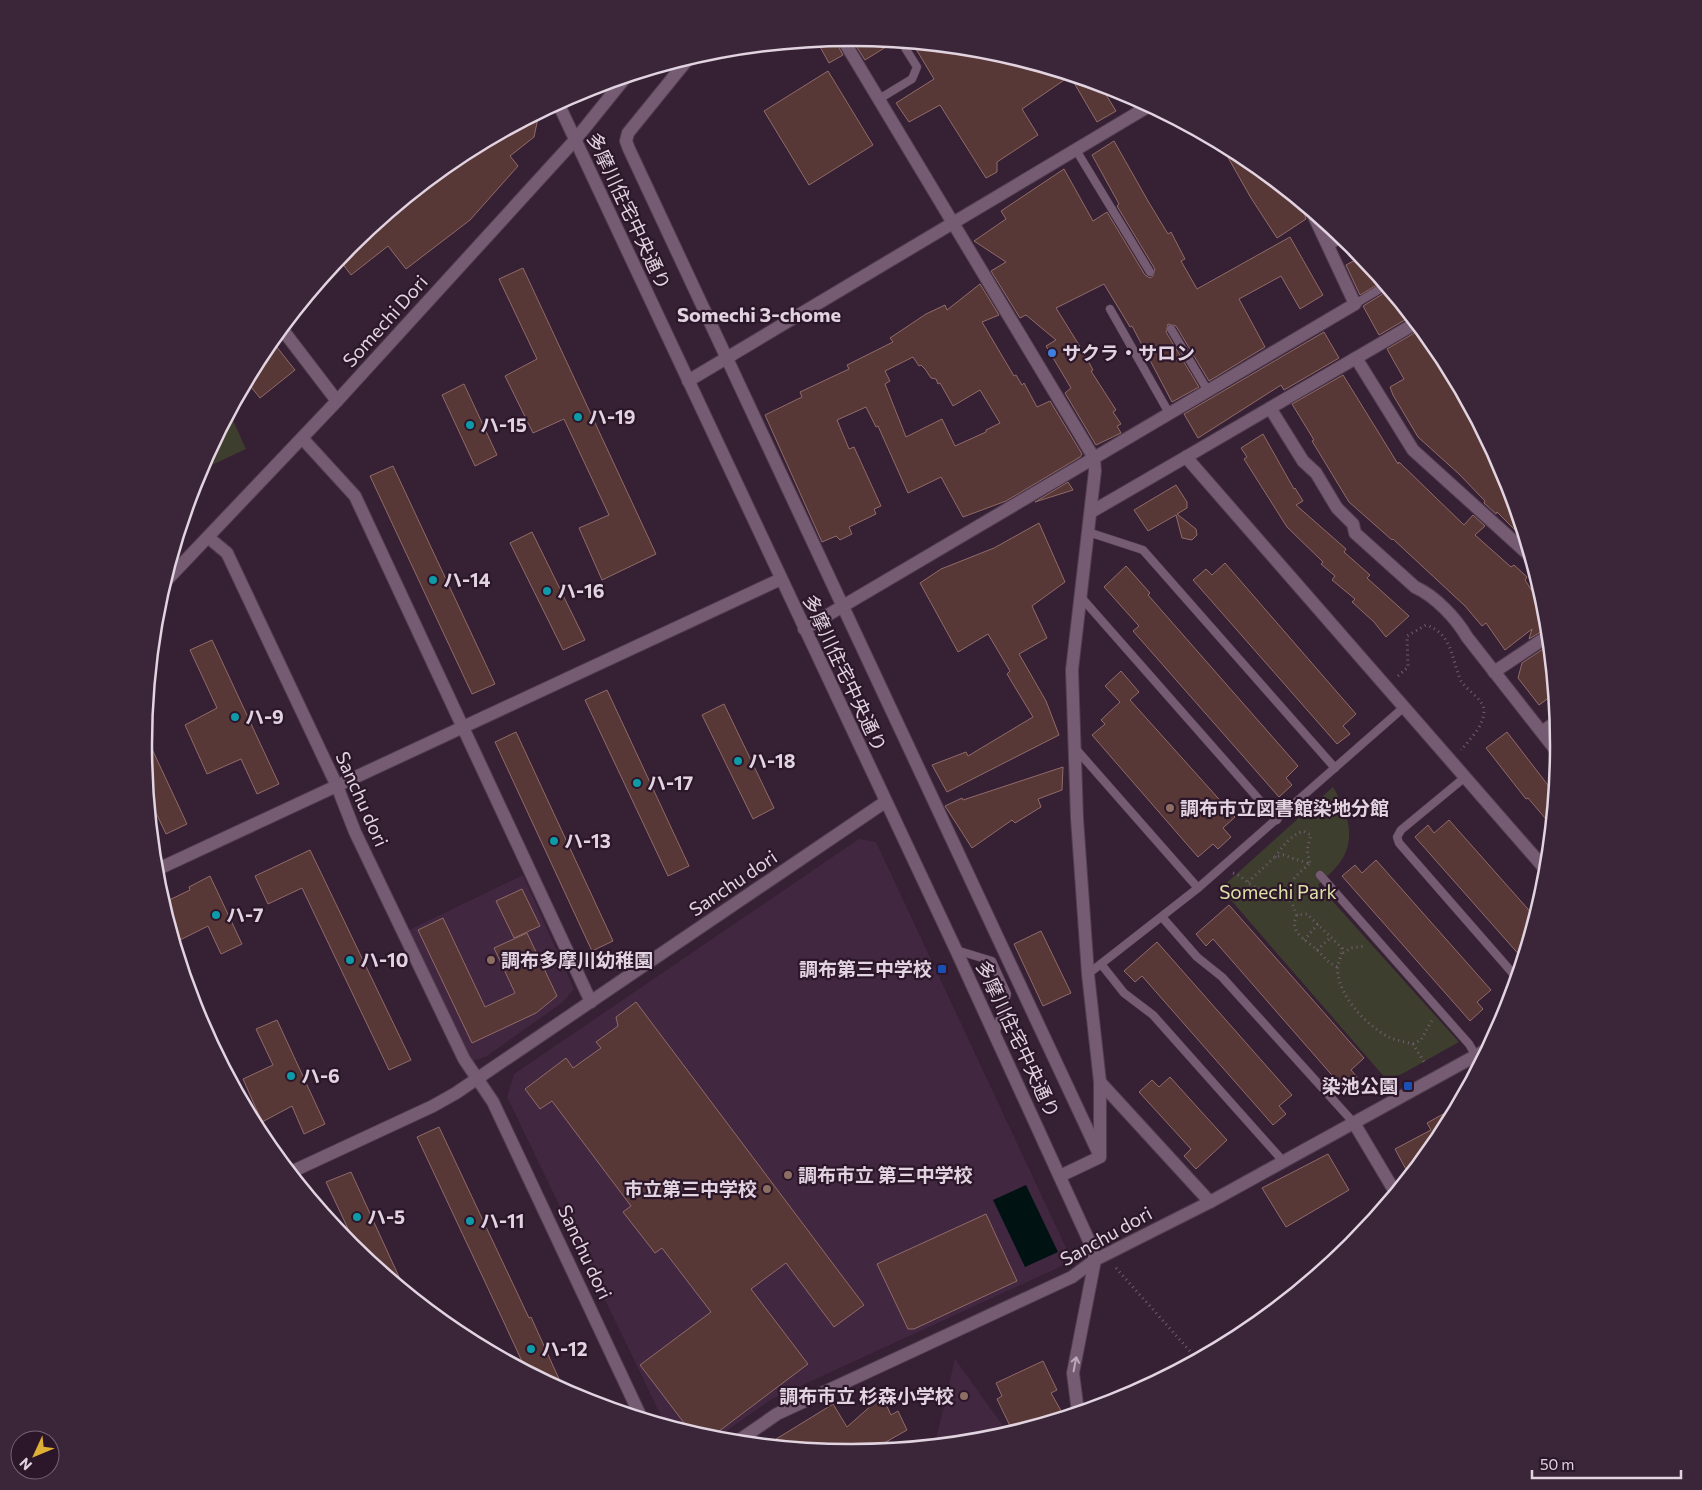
<svg xmlns="http://www.w3.org/2000/svg" width="1702" height="1490" font-family="Commissioner,'Noto Sans JP',sans-serif">
<style>
.built{fill:#422740}
.green{fill:#3d3e2d}
.water{fill:#011212}
.building{fill:#583737;stroke:#906b6a;fill-rule:evenodd}
.lines{fill:none;stroke-linecap:round;stroke-linejoin:round}
.service-casing{stroke:#523d50;stroke-width:9}
.minor-casing{stroke:#523d50;stroke-width:14}
.tertiary-casing{stroke:#523d50;stroke-width:14}
.path{stroke:#725e70;stroke-width:3;stroke-dasharray:1 4;stroke-linecap:butt}
.service{stroke:#755c72;stroke-width:8}
.minor{stroke:#755c72;stroke-width:12}
.tertiary{stroke:#755c72;stroke-width:12}
.oneway{stroke:#bca9ba}
.shop-dot{fill:#3f7fe0;stroke:#2c172a;stroke-width:2}
.culture-dot{fill:#0f9aa8;stroke:#2c172a;stroke-width:2}
.education-dot{fill:#8d6e63;stroke:#2c172a;stroke-width:2}
.transit-dot{fill:#1a4fb4;stroke:#2c172a;stroke-width:2}
.labels{text-anchor:middle;stroke-width:4.5;stroke-linejoin:round;paint-order:stroke}
.street-label{font-size:19px;fill:#e2d3e0;stroke:#2c172a}
.poi-label{font-size:19px;font-weight:bold;fill:#e2d3e0;stroke:#2c172a;text-anchor:start}
.park-label{font-size:19px;fill:#dee1a8;stroke:#2c172a}
.neighbourhood-label{font-size:20px;font-weight:bold;fill:#e2d3e0;stroke:#2c172a}
.rim{fill:none;stroke:#e2d3e0;stroke-width:2.5}
</style>
<rect width="100%" height="100%" fill="#362034"/>
<g class="built">
<path d="M 859,839 L 876,842 L 1068,1252 L 1064,1265 L 772,1399 L 715,1439 L 713,1439 L 665,1424 L 507,1097 L 514,1074 Z"/>
<path d="M 523,875 L 574,989 L 563,1002 L 487,1056 L 473,1061 L 407,931 Z"/>
<path d="M 955,1359 L 1008,1433 L 989,1439 L 935,1444 Z"/>
</g>
<g class="green">
<path d="M 230,414 L 246,449 L 199,471 Z"/>
<path d="M 1333,787 C 1345,807 1356,833 1344,856 C 1338,868 1327,876 1318,885 L 1459,1042 L 1402,1074 L 1386,1079 L 1230,899 L 1222,887 Z"/>
</g>
<path class="water" d="M 1026,1185 L 1058,1252 L 1025,1267 L 993,1200 Z"/>
<g class="building">
<path d="M 851,38 L 894,42 L 865,60 Z"/>
<path d="M 834,39 L 843,55 L 829,63 L 819,45 Z"/>
<path d="M 913,44 L 989,51 L 1070,76 L 1022,109 L 1038,135 L 997,162 L 997,172 L 986,178 L 940,105 L 909,122 L 896,103 L 934,79 Z"/>
<path d="M 828,71 L 873,145 L 809,185 L 764,111 Z"/>
<path d="M 1070,76 L 1100,85 L 1116,111 L 1097,122 Z"/>
<path d="M 539,113 L 534,137 L 510,156 L 518,166 L 470,220 L 406,269 L 388,246 L 351,275 L 339,259 L 351,245 L 458,157 Z"/>
<path d="M 1114,141 L 1148,201 L 1168,234 L 1171,232 L 1185,259 L 1181,261 L 1197,289 L 1290,237 L 1323,295 L 1300,309 L 1281,276 L 1239,299 L 1265,347 L 1209,381 L 1176,326 L 1168,324 L 1166,332 L 1199,387 L 1172,402 L 1132,326 L 1130,327 L 1104,284 L 1056,308 L 1084,353 L 1093,370 L 1091,371 L 1116,410 L 1113,412 L 1121,424 L 1117,426 L 1121,433 L 1096,445 L 1065,393 L 1071,388 L 1046,346 L 1056,340 L 1026,315 L 1020,318 L 991,271 L 1006,262 L 974,241 L 1006,219 L 1001,211 L 1064,169 L 1093,221 L 1107,212 L 1145,275 L 1150,278 L 1153,276 L 1155,269 L 1117,206 L 1119,204 L 1092,155 Z"/>
<path d="M 1221,145 L 1244,157 L 1306,207 L 1304,212 L 1306,219 L 1277,238 L 1251,198 Z"/>
<path d="M 1361,257 L 1382,282 L 1360,295 L 1346,265 Z"/>
<path d="M 523,268 L 656,554 L 602,580 L 579,528 L 609,515 L 564,419 L 533,433 L 505,376 L 537,359 L 499,279 Z"/>
<path d="M 980,284 L 999,315 L 982,322 L 1014,376 L 1016,375 L 1022,385 L 1024,383 L 1037,407 L 1050,401 L 1082,454 L 1080,457 L 1006,501 L 963,517 L 941,477 L 908,493 L 878,426 L 876,427 L 866,407 L 837,420 L 849,449 L 854,447 L 881,506 L 874,509 L 876,514 L 849,527 L 852,534 L 840,540 L 836,536 L 822,542 L 765,415 L 802,397 L 800,392 L 849,369 L 847,365 L 893,342 L 890,338 L 926,314 L 945,305 L 947,310 ZM 913,357 L 919,366 L 921,365 L 925,369 L 931,378 L 936,379 L 938,384 L 940,383 L 953,406 L 980,390 L 1000,423 L 986,430 L 986,432 L 955,446 L 942,419 L 906,437 L 885,384 L 890,381 L 885,371 Z"/>
<path d="M 1389,290 L 1410,317 L 1379,335 L 1363,306 Z"/>
<path d="M 1421,329 L 1439,352 L 1505,475 L 1524,539 L 1497,512 L 1496,514 L 1484,503 L 1485,501 L 1459,474 L 1418,437 L 1393,395 L 1390,387 L 1404,379 L 1387,349 Z"/>
<path d="M 1324,332 L 1339,358 L 1284,390 L 1281,385 L 1198,438 L 1184,414 Z"/>
<path d="M 272,341 L 295,370 L 260,398 L 247,382 L 263,352 Z"/>
<path d="M 1343,375 L 1398,464 L 1399,462 L 1464,525 L 1473,515 L 1485,526 L 1475,535 L 1511,567 L 1514,565 L 1527,577 L 1525,580 L 1539,602 L 1541,595 L 1547,628 L 1529,639 L 1532,629 L 1505,650 L 1486,623 L 1482,626 L 1465,606 L 1393,539 L 1392,540 L 1349,502 L 1312,441 L 1314,440 L 1292,404 Z"/>
<path d="M 464,384 L 497,455 L 475,466 L 442,395 Z"/>
<path d="M 1263,434 L 1294,489 L 1295,488 L 1303,501 L 1296,505 L 1346,549 L 1344,552 L 1370,575 L 1367,578 L 1409,616 L 1386,637 L 1374,622 L 1352,602 L 1355,599 L 1332,580 L 1335,576 L 1321,564 L 1323,562 L 1287,527 L 1244,459 L 1247,457 L 1241,448 Z"/>
<path d="M 393,466 L 495,684 L 472,694 L 370,476 Z"/>
<path d="M 1068,482 L 1073,490 L 1035,502 Z"/>
<path d="M 1176,485 L 1187,502 L 1187,508 L 1177,514 L 1196,529 L 1197,535 L 1192,540 L 1182,538 L 1176,515 L 1148,531 L 1134,510 Z"/>
<path d="M 1039,523 L 1065,582 L 1032,606 L 1047,638 L 1019,654 L 1046,701 L 1059,735 L 947,792 L 932,765 L 966,752 L 968,756 L 1033,717 L 1007,674 L 1010,671 L 988,634 L 958,652 L 920,583 L 941,569 L 994,548 Z"/>
<path d="M 532,532 L 585,640 L 563,650 L 510,543 Z"/>
<path d="M 1225,563 L 1356,714 L 1343,726 L 1350,734 L 1337,744 L 1193,580 L 1206,569 L 1212,575 Z"/>
<path d="M 1126,566 L 1150,593 L 1148,595 L 1298,766 L 1286,778 L 1292,785 L 1279,797 L 1133,631 L 1139,626 L 1104,587 Z"/>
<path d="M 212,640 L 279,784 L 257,794 L 241,759 L 207,774 L 185,725 L 217,708 L 190,650 Z"/>
<path d="M 1549,645 L 1551,673 L 1548,676 L 1552,682 L 1554,694 L 1539,705 L 1518,678 L 1522,663 Z"/>
<path d="M 1121,671 L 1139,692 L 1130,700 L 1235,817 L 1223,828 L 1231,837 L 1218,849 L 1213,844 L 1198,857 L 1092,735 L 1105,724 L 1101,720 L 1120,702 L 1105,686 Z"/>
<path d="M 607,690 L 689,866 L 668,876 L 585,700 Z"/>
<path d="M 724,704 L 774,808 L 753,819 L 702,715 Z"/>
<path d="M 516,732 L 613,941 L 592,951 L 495,742 Z"/>
<path d="M 1507,732 L 1554,793 L 1551,825 L 1528,798 L 1526,799 L 1486,748 Z"/>
<path d="M 145,734 L 187,824 L 166,834 L 149,798 L 144,745 Z"/>
<path d="M 1063,767 L 1062,790 L 1038,799 L 1041,807 L 1015,823 L 1012,820 L 972,848 L 945,806 L 962,798 L 963,800 Z"/>
<path d="M 1449,820 L 1535,917 L 1522,958 L 1415,837 L 1428,825 L 1434,833 Z"/>
<path d="M 310,850 L 411,1060 L 389,1070 L 302,888 L 268,904 L 255,876 Z"/>
<path d="M 1376,860 L 1491,990 L 1477,1002 L 1483,1009 L 1470,1021 L 1342,876 L 1355,865 L 1362,873 Z"/>
<path d="M 210,876 L 242,944 L 221,954 L 208,926 L 178,941 L 163,903 L 190,890 L 189,887 Z"/>
<path d="M 522,889 L 540,926 L 514,938 L 496,901 Z"/>
<path d="M 1229,905 L 1364,1058 L 1351,1070 L 1357,1077 L 1344,1089 L 1213,939 L 1206,946 L 1196,934 Z"/>
<path d="M 443,918 L 485,1007 L 515,993 L 494,948 L 527,933 L 557,996 L 536,1013 L 472,1043 L 418,930 Z"/>
<path d="M 1041,931 L 1071,993 L 1043,1006 L 1014,944 Z"/>
<path d="M 1157,942 L 1292,1095 L 1279,1106 L 1286,1114 L 1273,1125 L 1142,976 L 1135,982 L 1124,971 Z"/>
<path d="M 636,1002 L 864,1305 L 834,1327 L 786,1263 L 751,1289 L 808,1364 L 710,1438 L 691,1432 L 640,1365 L 711,1312 L 662,1248 L 655,1253 L 623,1212 L 631,1206 L 552,1101 L 540,1109 L 525,1089 L 566,1058 L 573,1068 L 601,1048 L 596,1042 L 618,1026 L 616,1017 Z"/>
<path d="M 277,1020 L 325,1124 L 304,1134 L 292,1106 L 262,1122 L 243,1079 L 273,1065 L 256,1029 Z"/>
<path d="M 1170,1077 L 1227,1140 L 1196,1169 L 1184,1156 L 1191,1149 L 1139,1092 L 1152,1080 L 1159,1087 Z"/>
<path d="M 1456,1107 L 1439,1138 L 1409,1175 L 1395,1149 L 1431,1130 L 1427,1123 Z"/>
<path d="M 439,1127 L 529,1318 L 531,1317 L 564,1390 L 526,1370 L 501,1316 L 417,1137 Z"/>
<path d="M 1328,1154 L 1349,1190 L 1286,1227 L 1262,1188 Z"/>
<path d="M 351,1172 L 405,1290 L 359,1252 L 326,1182 Z"/>
<path d="M 986,1214 L 1017,1281 L 914,1329 L 908,1329 L 877,1264 Z"/>
<path d="M 1043,1361 L 1057,1390 L 1051,1393 L 1064,1416 L 1013,1432 L 997,1399 L 1002,1396 L 996,1383 Z"/>
<path d="M 882,1396 L 891,1415 L 898,1411 L 907,1430 L 870,1451 L 851,1452 L 768,1444 L 833,1404 L 847,1427 Z"/>
</g>
<g class="lines">
<g class="service-casing">
<g id="service">
<path d="M 879,99 L 912,79 L 917,67 L 902,43"/>
<path d="M 1076,150 L 1150,272"/>
<path d="M 1329,246 L 1343,238"/>
<path d="M 1355,304 L 1385,286"/>
<path d="M 1110,309 L 1169,413"/>
<path d="M 1171,329 L 1208,391"/>
<path d="M 1088,532 L 1143,550 L 1335,768"/>
<path d="M 1080,596 L 1277,820"/>
<path d="M 1075,748 L 1198,888"/>
<path d="M 1464,778 L 1401,830 L 1397,837 L 1399,843 L 1516,977"/>
<path d="M 1320,875 L 1469,1044 L 1476,1056"/>
<path d="M 1162,917 L 1197,957 L 1222,977 L 1354,1123"/>
<path d="M 956,950 L 992,961 L 1007,994 L 995,1035"/>
<path d="M 1101,964 L 1124,993 L 1153,1015 L 1283,1161"/>
<path d="M 1088,974 L 1198,888 L 1403,708"/>
</g>
</g>
<g class="minor-casing">
<g id="minor">
<path d="M 842,38 L 1094,458 L 1095,471 L 1072,670 L 1077,818 L 1088,974 L 1100,1082 L 1100,1157 L 1060,1176"/>
<path d="M 688,59 L 628,133 L 626,141 L 629,149 L 1098,1152"/>
<path d="M 282,329 L 337,401"/>
<path d="M 1356,358 L 1413,450 L 1529,555"/>
<path d="M 688,381 L 1149,106"/>
<path d="M 1270,408 L 1303,461 L 1316,473 L 1337,508 L 1353,524 L 1355,533 L 1415,587 C 1435,596 1456,618 1467,637 L 1558,753"/>
<path d="M 302,438 L 355,496 L 591,1002"/>
<path d="M 1186,457 L 1416,323"/>
<path d="M 1091,512 L 1186,457 L 1546,870"/>
<path d="M 209,538 L 227,553 L 337,786 L 355,832 L 464,1059 L 493,1102 L 641,1417"/>
<path d="M 804,629 L 1355,304 L 1312,212"/>
<path d="M 1494,672 L 1548,636"/>
<path d="M 1542,732 L 1556,722"/>
<path d="M 1100,1082 L 1210,1202"/>
<path d="M 1354,1123 L 1395,1192"/>
<path d="M 291,1172 L 433,1106 L 456,1093 L 885,802"/>
<path d="M 1078,1412 L 1073,1373 L 1095,1260"/>
</g>
</g>
<g class="tertiary-casing">
<g id="tertiary">
<path d="M 558,103 L 956,950 L 1090,1243 L 1095,1260"/>
<path d="M 164,583 L 337,401 L 575,140 L 625,78"/>
<path d="M 156,870 L 781,579"/>
<path d="M 738,1441 L 777,1414 L 1072,1277 L 1095,1260 L 1210,1202 L 1486,1050"/>
</g>
</g>
<g class="path">
<path d="M 1398,676 L 1408,667 L 1407,636 L 1426,625 C 1453,634 1451,659 1461,681 C 1467,691 1484,699 1484,711 C 1484,726 1470,739 1461,750"/>
<path d="M 1233,873 C 1243,876 1245,882 1253,886 C 1274,899 1284,881 1297,915"/>
<path d="M 1248,882 L 1275,857 L 1283,855 L 1310,864 L 1307,850 L 1311,835 L 1303,831 C 1290,836 1283,846 1275,857"/>
<path d="M 1284,896 L 1295,877 L 1309,864"/>
<path d="M 1304,940 L 1318,924"/>
<path d="M 1317,950 L 1331,937"/>
<path d="M 1343,953 L 1351,948 L 1365,946"/>
<path d="M 1337,967 C 1326,962 1324,956 1316,949 C 1306,940 1288,932 1297,915 L 1307,914 L 1342,948 C 1342,957 1336,964 1338,974 C 1341,999 1369,1028 1391,1038 C 1398,1041 1406,1042 1413,1044 L 1426,1065"/>
<path d="M 1413,1044 L 1421,1040 L 1432,1020"/>
<path d="M 1116,1268 L 1197,1359"/>
</g>
<use href="#service" class="service"/>
<use href="#minor" class="minor"/>
<use href="#tertiary" class="tertiary"/>
</g>
<defs><path id="oneway-shaft" d="M-6 0H5M1.5-3L5.5 0L1.5 3" fill="none" stroke-width="1.6" stroke-linecap="round" stroke-linejoin="round" transform="scale(1.25)"/></defs>
<use class="oneway" href="#oneway-shaft" transform="translate(1075 1364) rotate(-79)"/>
<circle class="shop-dot" cx="1052" cy="353" r="5"/>
<g class="culture-dot">
<circle cx="578" cy="417" r="5"/>
<circle cx="470" cy="425" r="5"/>
<circle cx="433" cy="580" r="5"/>
<circle cx="547" cy="591" r="5"/>
<circle cx="235" cy="717" r="5"/>
<circle cx="738" cy="761" r="5"/>
<circle cx="637" cy="783" r="5"/>
<circle cx="554" cy="841" r="5"/>
<circle cx="216" cy="915" r="5"/>
<circle cx="350" cy="960" r="5"/>
<circle cx="291" cy="1076" r="5"/>
<circle cx="357" cy="1217" r="5"/>
<circle cx="470" cy="1221" r="5"/>
<circle cx="531" cy="1349" r="5"/>
</g>
<g class="education-dot">
<circle cx="1170" cy="808" r="5"/>
<circle cx="491" cy="960" r="5"/>
<circle cx="788" cy="1175" r="5"/>
<circle cx="767" cy="1189" r="5"/>
<circle cx="964" cy="1396" r="5"/>
</g>
<g class="transit-dot">
<rect x="937" y="964" width="10" height="10" rx="2.5"/>
<rect x="1403" y="1081" width="10" height="10" rx="2.5"/>
</g>
<g class="labels">
<g class="street-label">
<text transform="translate(629 211) rotate(65)" y="7">多摩川住宅中央通り</text>
<text transform="translate(385 321) rotate(-48)" y="7">Somechi Dori</text>
<text transform="translate(845 673) rotate(65)" y="7">多摩川住宅中央通り</text>
<text transform="translate(362 799) rotate(66)" y="7">Sanchu dori</text>
<text transform="translate(733 883) rotate(-34)" y="7">Sanchu dori</text>
<text transform="translate(1018 1039) rotate(65)" y="7">多摩川住宅中央通り</text>
<text transform="translate(1106 1236) rotate(-29)" y="7">Sanchu dori</text>
<text transform="translate(585 1252) rotate(65)" y="7">Sanchu dori</text>
</g>
<g class="poi-label">
<text x="1062" y="360">サクラ・サロン</text>
<text x="588" y="424">ハ-19</text>
<text x="480" y="432">ハ-15</text>
<text x="443" y="587">ハ-14</text>
<text x="557" y="598">ハ-16</text>
<text x="245" y="724">ハ-9</text>
<text x="748" y="768">ハ-18</text>
<text x="647" y="790">ハ-17</text>
<text x="1180" y="815">調布市立図書館染地分館</text>
<text x="564" y="848">ハ-13</text>
<text x="226" y="922">ハ-7</text>
<text x="360" y="967">ハ-10</text>
<text x="501" y="967">調布多摩川幼稚園</text>
<text x="932" y="976" text-anchor="end">調布第三中学校</text>
<text x="301" y="1083">ハ-6</text>
<text x="1398" y="1093" text-anchor="end">染池公園</text>
<text x="798" y="1182">調布市立 第三中学校</text>
<text x="757" y="1196" text-anchor="end">市立第三中学校</text>
<text x="367" y="1224">ハ-5</text>
<text x="480" y="1228">ハ-11</text>
<text x="541" y="1356">ハ-12</text>
<text x="954" y="1403" text-anchor="end">調布市立 杉森小学校</text>
</g>
<g class="park-label">
<text x="1278" y="899">Somechi Park</text>
</g>
<g class="neighbourhood-label">
<text x="759" y="322">Somechi 3-chome</text>
</g>
</g>
<path d="M0 0H1702V1490H0ZM152 745a699 699 0 1 1 1398 0a699 699 0 1 1-1398 0Z" fill="#3b2639" fill-rule="evenodd"/>
<path class="rim" d="M152 745a699 699 0 1 1 1398 0a699 699 0 1 1-1398 0Z"/>
<g transform="translate(35 1455) rotate(226)"><circle r="24" fill="#2c172a" stroke="#756273"/>
<path d="M0-4L9 19L0 12L-9 19Z" fill="#dfb034"/>
<text y="-8" font-size="14" font-weight="bold" text-anchor="middle" fill="#e2d3e0">N</text>
</g>
<path d="M1532 1470v8h149v-8" fill="none" stroke="#e2d3e0" stroke-width="2.5"/>
<text x="1540" y="1470" font-size="15" fill="#e2d3e0" stroke="#2c172a" stroke-width="4" paint-order="stroke">50 m</text>
</svg>
